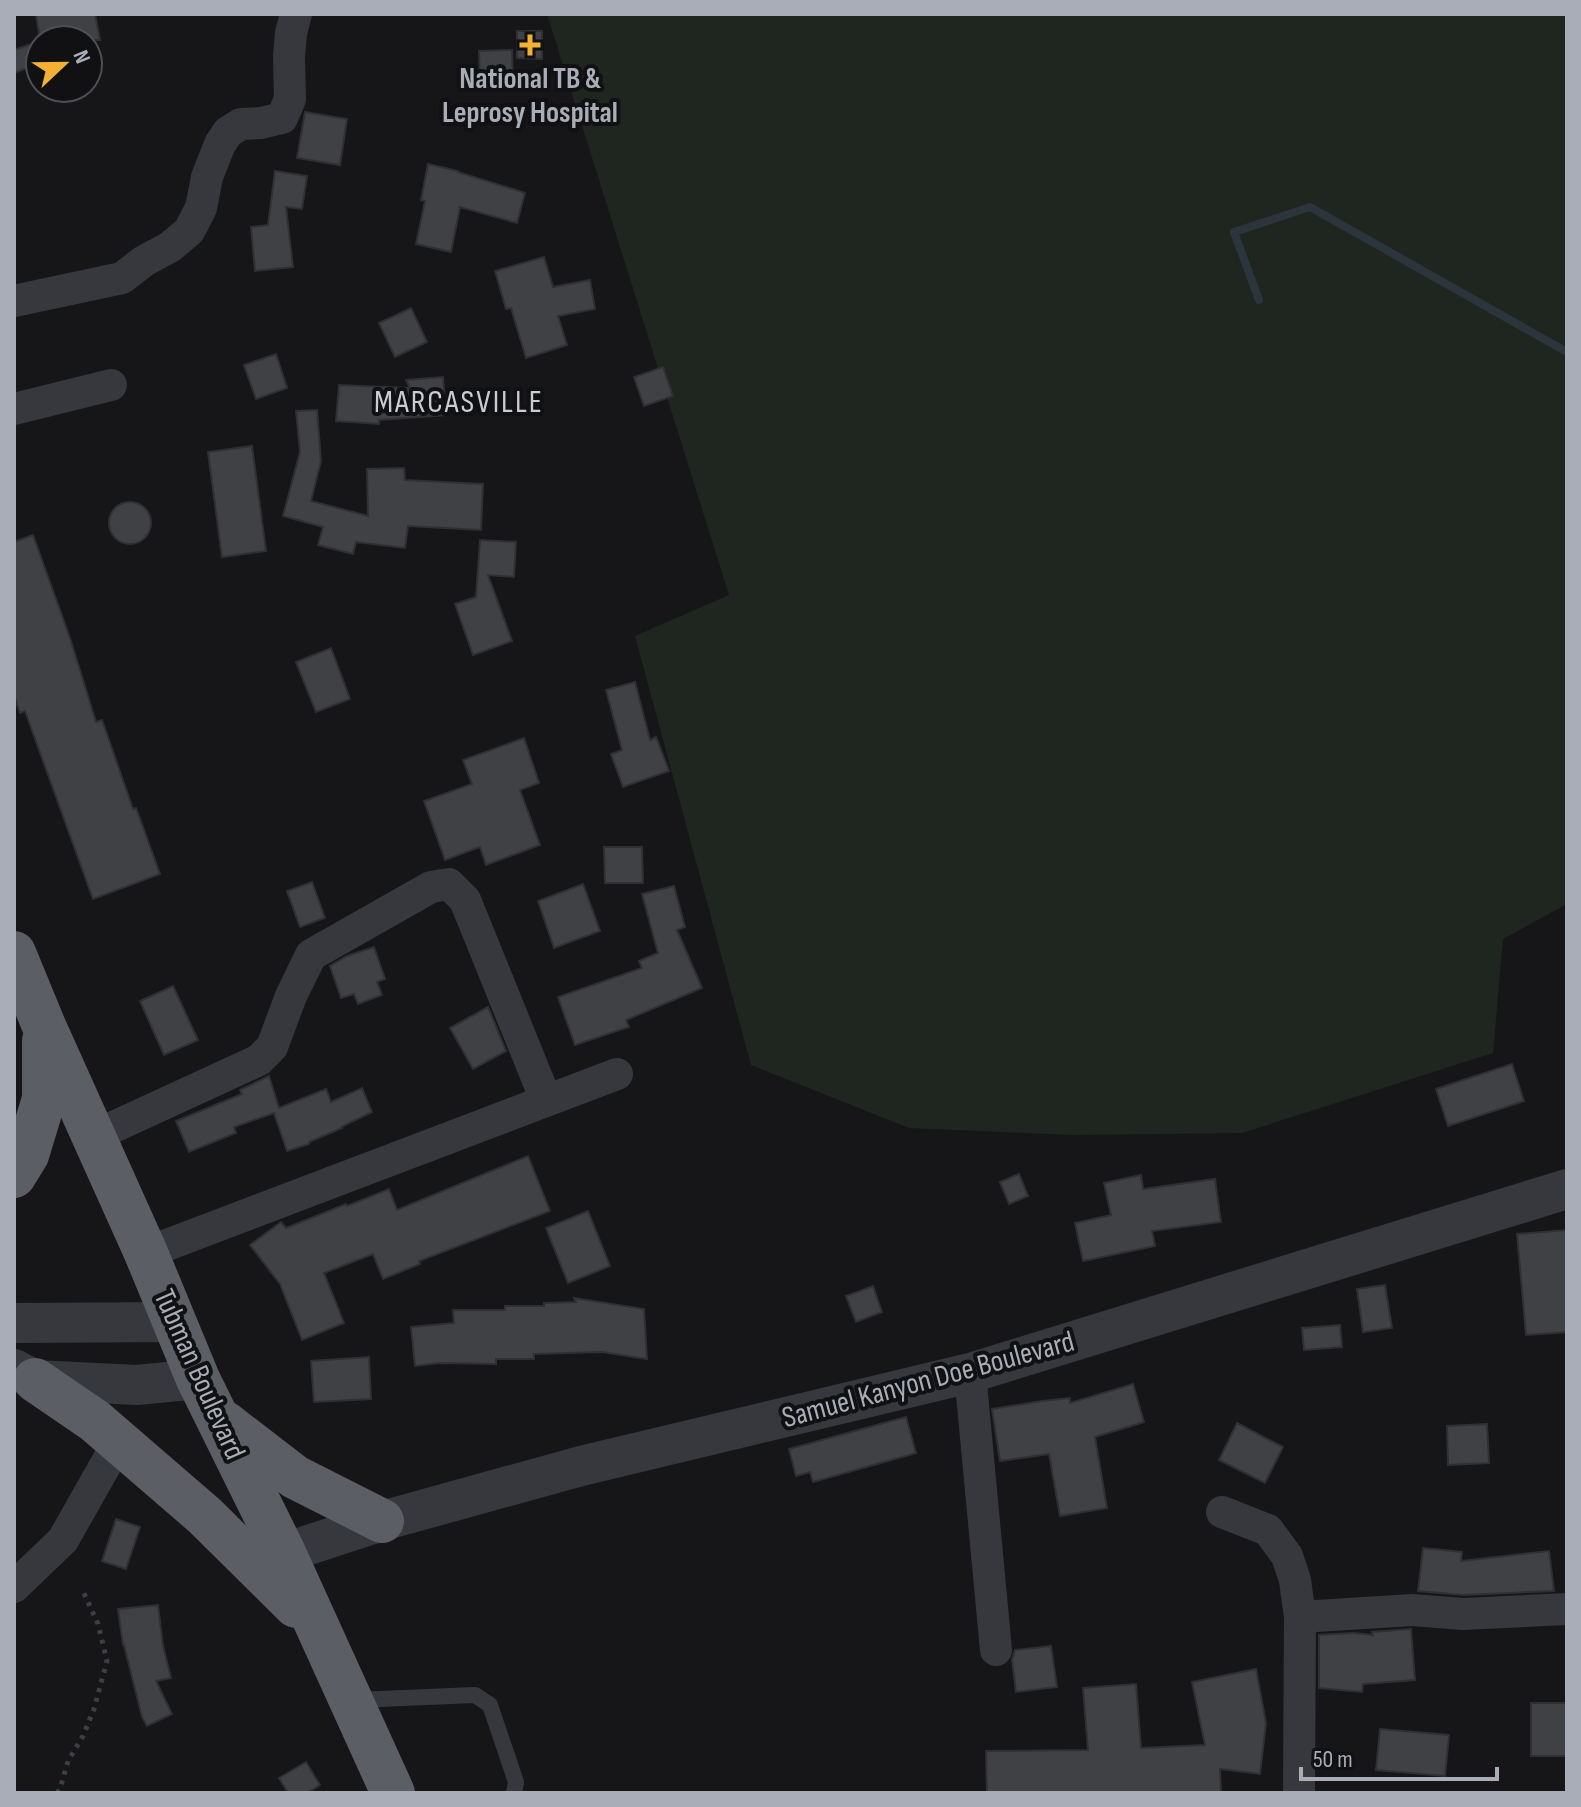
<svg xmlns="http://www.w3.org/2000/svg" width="1581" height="1807" font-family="'Sofia Sans Condensed',sans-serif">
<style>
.green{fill:#1e261f}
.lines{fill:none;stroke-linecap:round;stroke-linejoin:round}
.stream{stroke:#2c353c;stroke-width:8}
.building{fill:#404145;stroke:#303034;stroke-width:2}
.path{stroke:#3d3f44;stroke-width:5;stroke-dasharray:4 6;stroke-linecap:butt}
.service{stroke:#37383d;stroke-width:16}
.minor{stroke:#37383d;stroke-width:32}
.tertiary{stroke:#37383d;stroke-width:40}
.trunk{stroke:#5b5e65;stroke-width:44}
.poi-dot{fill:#f2b134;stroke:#111113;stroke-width:3}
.labels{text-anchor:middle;stroke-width:8;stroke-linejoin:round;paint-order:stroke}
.poi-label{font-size:30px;font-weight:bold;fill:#a8adb8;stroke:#111113}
.street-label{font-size:30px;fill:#a8adb8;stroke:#111113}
.neighbourhood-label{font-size:32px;letter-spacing:2px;fill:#c9ccd4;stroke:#111113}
</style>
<rect width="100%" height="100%" fill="#161618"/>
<path class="green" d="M 547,14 L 1567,14 L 1567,904 L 1503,939 L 1493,1053 L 1242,1133 L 1073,1135 L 909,1128 L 751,1065 L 635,636 L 729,595 Z"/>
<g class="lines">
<path class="stream" d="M 1259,300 L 1234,232 L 1310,207 L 1567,352"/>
</g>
<g class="building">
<path d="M 36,14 L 95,14 L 100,40 L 40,40 Z"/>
<path d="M 517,31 L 542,31 L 542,59 L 517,58 Z"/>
<path d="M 40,41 L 40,63 L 14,73 L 14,50 Z"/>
<path d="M 512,50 L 513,84 L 480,85 L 479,51 Z"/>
<path d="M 305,112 L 347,119 L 340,165 L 297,158 Z"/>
<path d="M 428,164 L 458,171 L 458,172 L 525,193 L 517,223 L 460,207 L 451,252 L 416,244 L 425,201 L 421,200 Z"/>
<path d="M 275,171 L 307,176 L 302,209 L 286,207 L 293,267 L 255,271 L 251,227 L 268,225 Z"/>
<path d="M 544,257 L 553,287 L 590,280 L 595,309 L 558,316 L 567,345 L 526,358 L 511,308 L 506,309 L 495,271 Z"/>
<path d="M 411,308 L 427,342 L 395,357 L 379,323 Z"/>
<path d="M 276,354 L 287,388 L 256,399 L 244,365 Z"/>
<path d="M 663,367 L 673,396 L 644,406 L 634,377 Z"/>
<path d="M 443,377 L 446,415 L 379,420 L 379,424 L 336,421 L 339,385 L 410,388 L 406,380 Z"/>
<path d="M 317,410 L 321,461 L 311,501 L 368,516 L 367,469 L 404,468 L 405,480 L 483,484 L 481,530 L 408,526 L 405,548 L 356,542 L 353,554 L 318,545 L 323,527 L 283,516 L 300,452 L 296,411 Z"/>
<path d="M 252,446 L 266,551 L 222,557 L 208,452 Z"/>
<circle cx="130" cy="523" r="21"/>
<path d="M 33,535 L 70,638 L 96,722 L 102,720 L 133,809 L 136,808 L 160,874 L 93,899 L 25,711 L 20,713 L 14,695 L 14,542 Z"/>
<path d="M 480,540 L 516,542 L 514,577 L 488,575 L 512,641 L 473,655 L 455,604 L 476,597 Z"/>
<path d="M 331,648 L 350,699 L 316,712 L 296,662 Z"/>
<path d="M 635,682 L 650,740 L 656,737 L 669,771 L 623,787 L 611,754 L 622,750 L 606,690 Z"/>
<path d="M 524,738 L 539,783 L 520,790 L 540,845 L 486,865 L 480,847 L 445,860 L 424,801 L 472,784 L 463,760 Z"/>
<path d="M 604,847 L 642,847 L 643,883 L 605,883 Z"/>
<path d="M 312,882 L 325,918 L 300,927 L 287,891 Z"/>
<path d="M 583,884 L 600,931 L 554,948 L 538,901 Z"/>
<path d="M 674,886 L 685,927 L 677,930 L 702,988 L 626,1020 L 629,1027 L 575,1045 L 558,997 L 642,968 L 639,961 L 658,953 L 642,894 Z"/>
<path d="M 374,947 L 385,979 L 377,982 L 382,995 L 358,1004 L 354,994 L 341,998 L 330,966 L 347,956 Z"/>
<path d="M 173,986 L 198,1040 L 164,1055 L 140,1001 Z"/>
<path d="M 488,1007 L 506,1051 L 473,1069 L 450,1028 Z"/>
<path d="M 1512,1064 L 1524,1101 L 1448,1126 L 1436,1089 Z"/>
<path d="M 269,1076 L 279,1108 L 326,1089 L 331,1102 L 362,1088 L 372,1112 L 341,1127 L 342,1128 L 309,1142 L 309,1144 L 287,1151 L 274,1113 L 234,1127 L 236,1133 L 189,1152 L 176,1121 L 242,1094 L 240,1090 Z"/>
<path d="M 528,1156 L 550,1211 L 419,1261 L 420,1264 L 383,1279 L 373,1254 L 324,1273 L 344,1323 L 302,1340 L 280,1284 L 250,1245 L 281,1222 L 286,1228 L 346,1204 L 347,1206 L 389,1189 L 397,1210 Z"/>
<path d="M 1019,1174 L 1028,1196 L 1009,1204 L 1000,1182 Z"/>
<path d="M 1141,1175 L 1143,1189 L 1215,1179 L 1221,1222 L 1152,1231 L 1155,1246 L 1083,1261 L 1075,1223 L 1111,1215 L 1104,1183 Z"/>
<path d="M 588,1211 L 610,1266 L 568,1283 L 546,1228 Z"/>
<path d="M 1567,1230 L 1567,1332 L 1526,1335 L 1517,1234 Z"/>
<path d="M 1385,1285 L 1392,1328 L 1363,1332 L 1357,1289 Z"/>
<path d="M 873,1286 L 882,1312 L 856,1322 L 846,1296 Z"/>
<path d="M 574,1298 L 644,1309 L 647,1359 L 602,1352 L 534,1354 L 534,1359 L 496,1359 L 496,1364 L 440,1363 L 415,1366 L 411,1327 L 454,1323 L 453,1310 L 505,1310 L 505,1306 L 544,1306 L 544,1303 L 576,1302 Z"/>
<path d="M 1340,1325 L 1342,1347 L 1304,1350 L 1302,1328 Z"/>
<path d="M 369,1357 L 371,1399 L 314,1402 L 311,1361 Z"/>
<path d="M 1133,1384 L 1144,1422 L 1095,1437 L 1107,1508 L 1060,1516 L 1049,1454 L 1000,1461 L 992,1409 L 1042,1401 L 1070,1398 L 1070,1403 Z"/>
<path d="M 906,1417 L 916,1453 L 813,1482 L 810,1472 L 796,1476 L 789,1449 Z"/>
<path d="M 1237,1423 L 1283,1447 L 1265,1483 L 1219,1460 Z"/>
<path d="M 1487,1424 L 1489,1463 L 1448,1465 L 1447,1426 Z"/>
<path d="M 116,1519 L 140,1527 L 126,1569 L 102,1561 Z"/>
<path d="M 1423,1548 L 1462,1552 L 1461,1561 L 1549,1551 L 1554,1591 L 1463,1595 L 1418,1591 Z"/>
<path d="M 158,1605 L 163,1646 L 171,1678 L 156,1681 L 172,1714 L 147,1726 L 142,1717 L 124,1645 L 123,1645 L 118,1609 Z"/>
<path d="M 1411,1629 L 1415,1680 L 1363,1684 L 1362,1692 L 1319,1688 L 1319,1635 L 1353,1633 L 1373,1635 L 1372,1632 Z"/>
<path d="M 1051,1646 L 1057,1687 L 1016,1692 L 1012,1660 L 1015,1650 Z"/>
<path d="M 1256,1669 L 1266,1723 L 1260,1774 L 1220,1769 L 1221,1793 L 987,1793 L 986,1751 L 1088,1750 L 1083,1688 L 1136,1684 L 1141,1748 L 1205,1745 L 1192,1682 Z"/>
<rect x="1531" y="1703" width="36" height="53"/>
<path d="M 1380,1729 L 1449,1735 L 1445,1776 L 1376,1770 Z"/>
<path d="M 306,1762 L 320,1785 L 307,1793 L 288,1793 L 279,1778 Z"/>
</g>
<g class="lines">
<path class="path" d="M 57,1793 L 60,1789 L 68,1761 L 83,1736 L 94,1709 L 107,1661 L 98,1624 L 82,1589"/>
<path class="service" d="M 356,1700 L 475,1695 L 490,1705 L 516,1782 L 514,1793"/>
<g class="minor">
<path d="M 14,301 L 122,278 L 144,261 L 170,247 L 189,231 L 201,208 L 207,177 L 220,144 L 228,132 L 241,124 L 261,123 L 282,118 L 290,99 L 289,56 L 291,33 L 296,14"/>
<path d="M 14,409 L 111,385"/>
<path d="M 94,1136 L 259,1060 L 272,1047 L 291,996 L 311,955 L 431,887 L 449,884 L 465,900 L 546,1100"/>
<path d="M 146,1253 L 617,1074"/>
<path d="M 970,1373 L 996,1650"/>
<path d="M 1222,1512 L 1268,1530 L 1287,1556 L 1295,1580 L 1300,1617 L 1299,1793"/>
<path d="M 14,1587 L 63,1540 L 119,1441"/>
<path d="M 1300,1617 L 1412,1610 L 1463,1614 L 1567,1609"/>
</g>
<g class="tertiary">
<path d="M 14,1323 L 175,1322"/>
<path d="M 14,1369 L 35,1380 L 137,1385 L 198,1379"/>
<path d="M 284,1553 L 382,1521 L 581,1466 L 970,1373 L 1567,1189"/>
</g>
<g class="trunk">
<path d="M 14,953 L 44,1026 L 146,1253 L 198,1379 L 284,1553 L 393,1793"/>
<path d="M 14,1176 L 27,1155 L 44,1099 L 44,1041"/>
<path d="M 35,1380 L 95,1421 L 205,1516 L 296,1606"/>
<path d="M 225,1423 L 295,1477 L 382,1521"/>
</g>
</g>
<path class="poi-dot" d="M526 33h8v8h8v8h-8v8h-8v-8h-8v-8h8z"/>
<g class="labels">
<g class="poi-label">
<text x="530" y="88">National TB &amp;<tspan x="530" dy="34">Leprosy Hospital</tspan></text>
</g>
<g class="street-label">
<text transform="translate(200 1374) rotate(66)" y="10">Tubman Boulevard</text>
<text transform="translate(928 1379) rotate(-15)" y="10">Samuel Kanyon Doe Boulevard</text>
</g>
<g class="neighbourhood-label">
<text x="459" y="412">MARCASVILLE</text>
</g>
</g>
<rect width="1581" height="1807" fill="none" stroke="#a8adb8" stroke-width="32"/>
<g transform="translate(64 64) rotate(68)"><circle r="38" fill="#111113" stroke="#4d4f55" stroke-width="2"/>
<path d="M0-6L14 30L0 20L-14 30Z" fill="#f2b134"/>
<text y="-12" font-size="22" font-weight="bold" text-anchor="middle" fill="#a8adb8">N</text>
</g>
<path d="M1301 1767v12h196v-12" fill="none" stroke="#a8adb8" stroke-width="4"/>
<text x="1313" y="1767" font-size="24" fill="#a8adb8" stroke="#111113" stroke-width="6" paint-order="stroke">50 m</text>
</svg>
